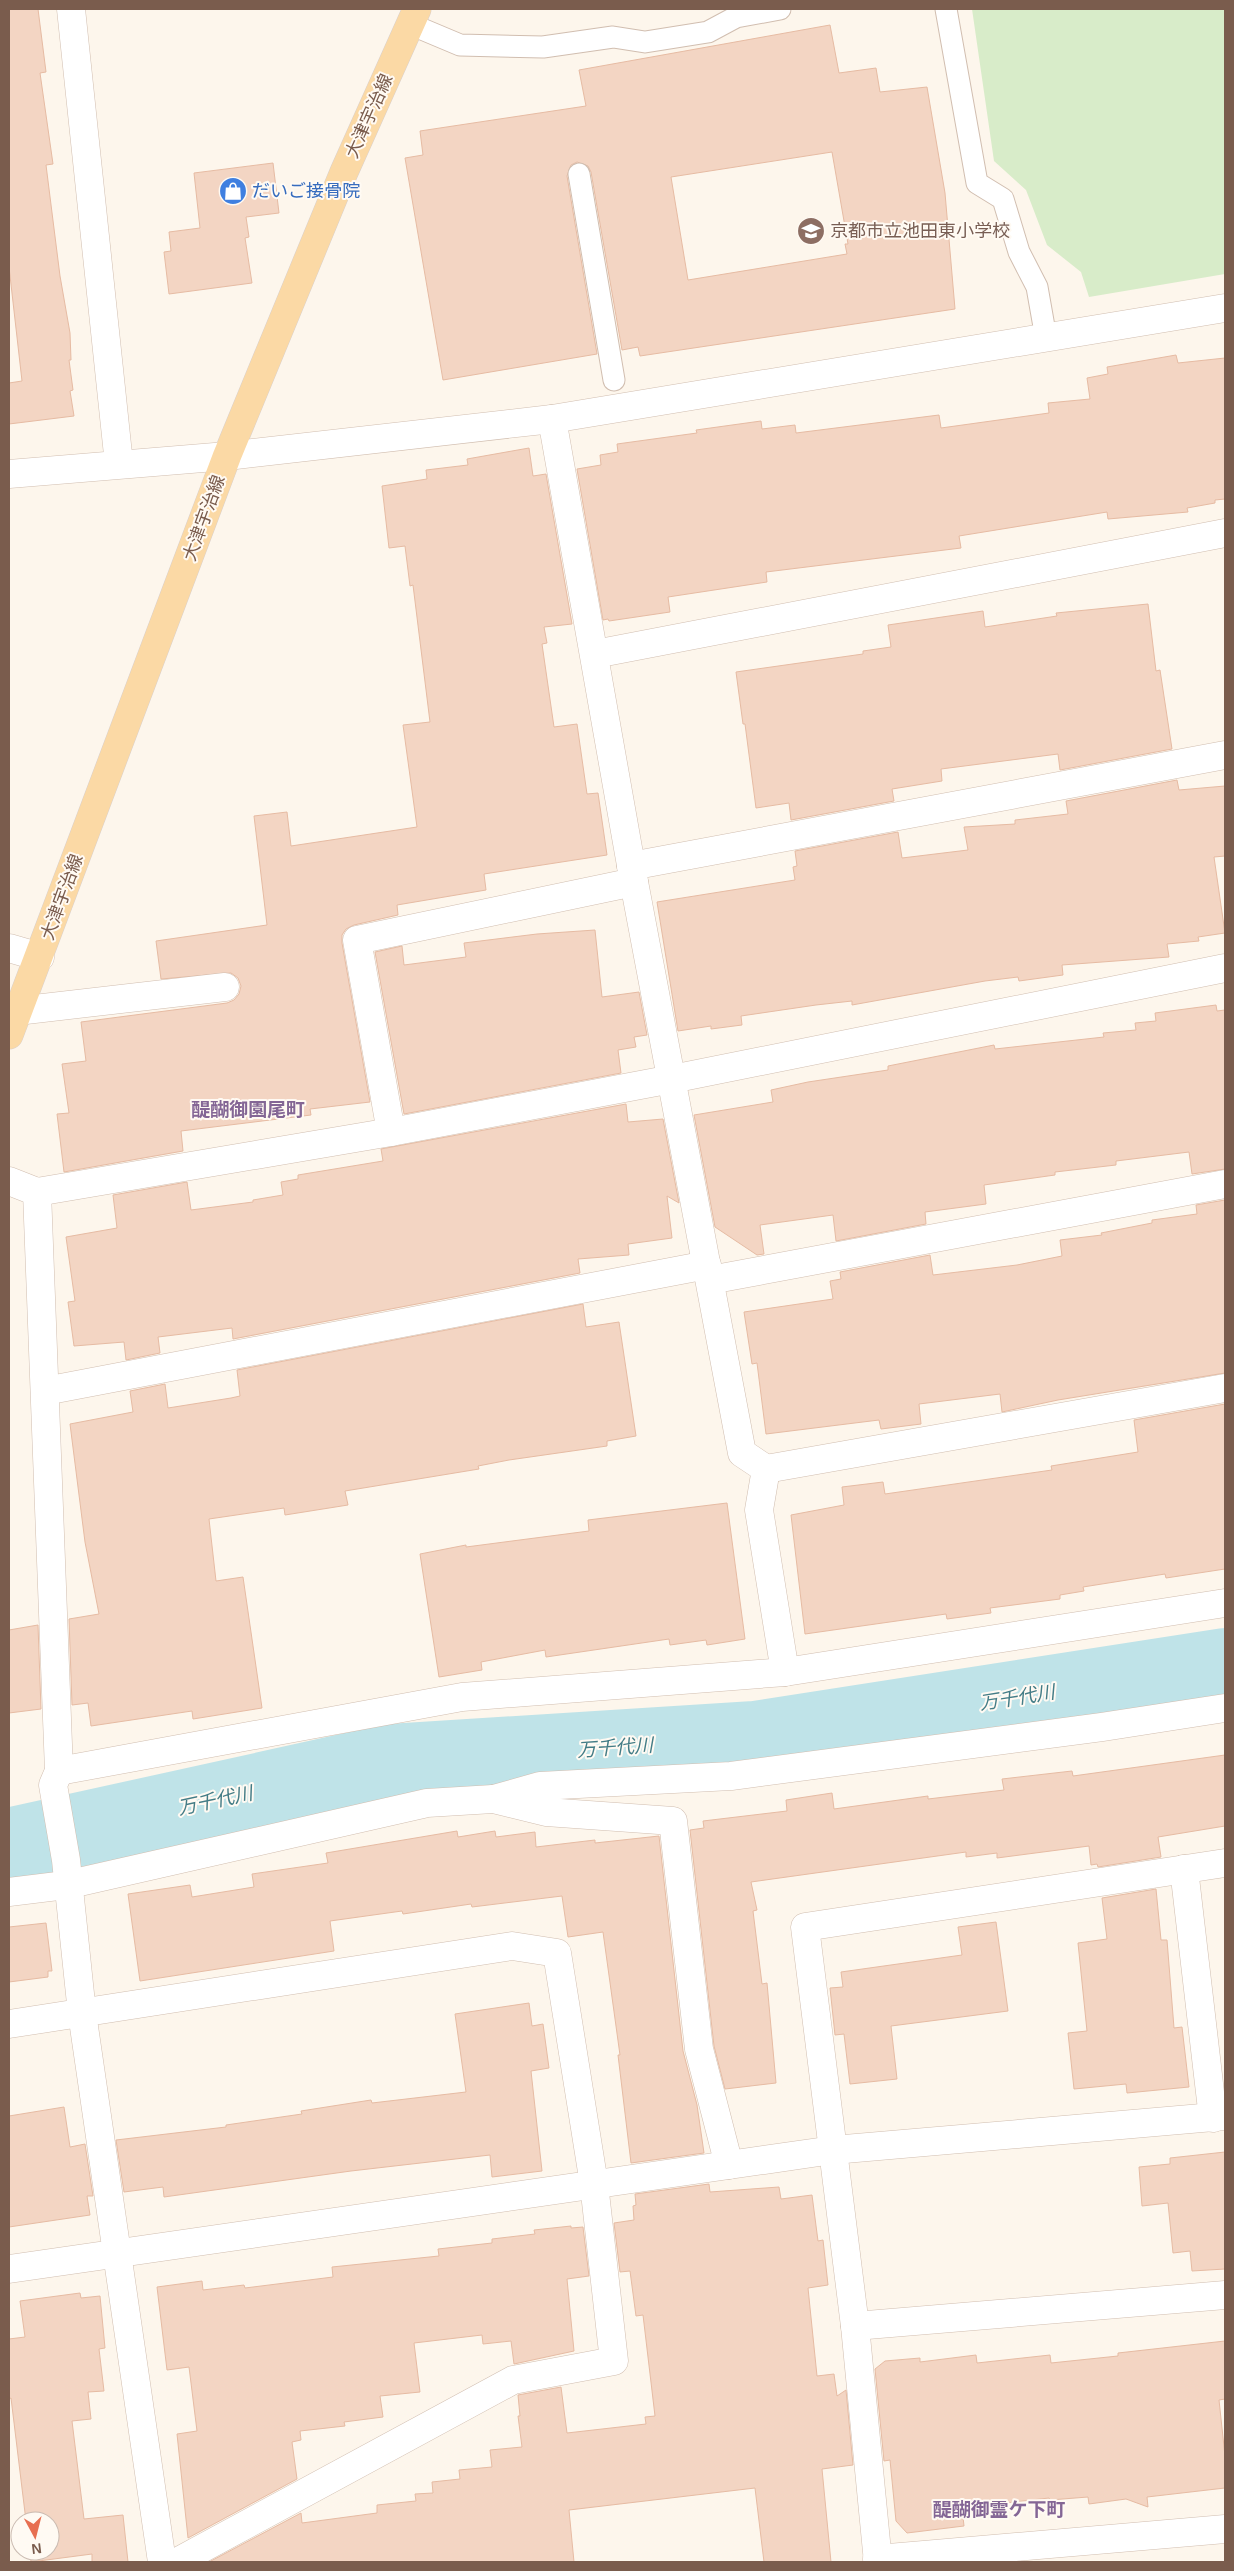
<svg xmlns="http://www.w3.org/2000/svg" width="1234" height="2571" font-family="Helvetica,'Noto Sans JP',sans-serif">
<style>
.green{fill:#d8ecc9}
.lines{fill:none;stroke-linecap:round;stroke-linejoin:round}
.river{stroke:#bfe3e8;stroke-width:74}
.building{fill:#f3d5c3;stroke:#e6bba3;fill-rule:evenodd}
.service-casing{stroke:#d1beb0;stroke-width:23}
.minor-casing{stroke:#d1beb0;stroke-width:29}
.primary-casing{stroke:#dad1cd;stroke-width:29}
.service{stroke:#fff;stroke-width:21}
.minor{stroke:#fff;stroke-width:28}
.primary{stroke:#fbd9a5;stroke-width:28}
.labels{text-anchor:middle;stroke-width:4;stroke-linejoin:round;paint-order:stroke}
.street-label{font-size:18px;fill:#7a5c4d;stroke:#fffaf3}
.shop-label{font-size:18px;fill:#366cbe;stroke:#fffaf3;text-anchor:start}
.education-label{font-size:18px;fill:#785e54;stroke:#fffaf3;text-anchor:start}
.neighbourhood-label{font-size:19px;font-weight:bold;fill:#846695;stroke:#fffaf3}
.water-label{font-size:19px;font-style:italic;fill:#437c86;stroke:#fffaf3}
</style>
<rect width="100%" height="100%" fill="#fdf6ec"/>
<path class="green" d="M 972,9 L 1225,9 L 1225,274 L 1089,297 L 1081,272 L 1047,245 L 1026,190 L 994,161 Z"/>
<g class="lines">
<path class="river" d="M 9,1845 L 390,1761 L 755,1738 L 1225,1665"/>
</g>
<g class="building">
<path d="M 9,9 L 38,9 L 46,72 L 40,73 L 53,164 L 46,165 L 60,276 L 70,333 L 71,360 L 69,360 L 73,390 L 70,391 L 74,416 L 9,424 L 9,383 L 22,381 L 9,267 Z"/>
<path d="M 830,25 L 839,73 L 876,68 L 880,92 L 927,87 L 945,193 L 955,309 L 640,356 L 638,347 L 622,350 L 591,172 L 588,166 L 577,162 L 571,165 L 567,176 L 597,354 L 443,380 L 405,158 L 423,155 L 420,131 L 586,106 L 579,70 ZM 832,152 L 848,244 L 845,244 L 847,254 L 688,280 L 671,177 Z"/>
<path d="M 273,163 L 279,213 L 246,217 L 249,237 L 245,238 L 252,283 L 169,294 L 164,252 L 171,251 L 169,232 L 200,228 L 194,173 Z"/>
<path d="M 1176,355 L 1178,363 L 1225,358 L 1225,499 L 1215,500 L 1215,503 L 1187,508 L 1188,512 L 1108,519 L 1107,512 L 959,536 L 961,548 L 766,572 L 767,582 L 668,597 L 670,612 L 609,621 L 608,619 L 603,620 L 577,469 L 601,465 L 600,455 L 618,452 L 617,444 L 697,433 L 696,430 L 761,421 L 762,429 L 795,425 L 796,433 L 939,415 L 941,428 L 1049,413 L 1048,403 L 1090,399 L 1087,378 L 1108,374 L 1107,367 Z"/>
<path d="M 529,448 L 533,476 L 546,474 L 572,624 L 544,627 L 547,643 L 542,644 L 554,727 L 577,724 L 587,794 L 598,793 L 607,855 L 484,874 L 486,890 L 397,905 L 398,915 L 354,925 L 346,929 L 342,935 L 342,943 L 370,1102 L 310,1109 L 311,1115 L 181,1131 L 183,1151 L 64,1172 L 57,1114 L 69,1113 L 62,1064 L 86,1061 L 81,1022 L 227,1003 L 234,1000 L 239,994 L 241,986 L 238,978 L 231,973 L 161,979 L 156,941 L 267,925 L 254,816 L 287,812 L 291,846 L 417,827 L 403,725 L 430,722 L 413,585 L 410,586 L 405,546 L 389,548 L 382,486 L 427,479 L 426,470 L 468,465 L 467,459 Z"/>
<path d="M 1148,604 L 1156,671 L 1160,670 L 1172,749 L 1060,770 L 1058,754 L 941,769 L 942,781 L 892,789 L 894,801 L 791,820 L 789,803 L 756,808 L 745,724 L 743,724 L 736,672 L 863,654 L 863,651 L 891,647 L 888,625 L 983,611 L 985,627 L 1057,616 L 1056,613 Z"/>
<path d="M 1177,780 L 1179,790 L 1225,786 L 1225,856 L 1214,857 L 1225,933 L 1198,937 L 1199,941 L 1167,944 L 1169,957 L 1062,965 L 1063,975 L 1019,981 L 1018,977 L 985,981 L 852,1005 L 852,1001 L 816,1005 L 741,1016 L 742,1025 L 711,1029 L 711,1026 L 678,1031 L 657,902 L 795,880 L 793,867 L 797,866 L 795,851 L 898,832 L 902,858 L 968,850 L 964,827 L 1015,824 L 1015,820 L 1068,814 L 1066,801 Z"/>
<path d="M 595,930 L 602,997 L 639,992 L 647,1035 L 634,1037 L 636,1047 L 618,1050 L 621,1073 L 404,1114 L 375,952 L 402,946 L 404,965 L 466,957 L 464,943 L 537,934 Z"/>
<path d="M 1216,1005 L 1217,1011 L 1225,1010 L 1225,1169 L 1192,1174 L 1189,1152 L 1116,1161 L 1116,1165 L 1055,1172 L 1055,1175 L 984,1185 L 986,1204 L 925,1212 L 926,1224 L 836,1241 L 833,1215 L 760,1225 L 764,1254 L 757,1255 L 715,1227 L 694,1115 L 773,1102 L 771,1090 L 808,1082 L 888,1070 L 888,1066 L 994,1045 L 995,1049 L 1104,1037 L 1103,1033 L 1136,1030 L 1135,1023 L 1156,1021 L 1155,1013 Z"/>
<path d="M 626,1104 L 628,1122 L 663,1119 L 679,1203 L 667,1196 L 672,1238 L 628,1244 L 629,1255 L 578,1259 L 580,1273 L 233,1339 L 232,1328 L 158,1337 L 160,1353 L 126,1360 L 124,1342 L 74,1346 L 68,1302 L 75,1301 L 66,1237 L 117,1228 L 113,1195 L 187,1182 L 191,1210 L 253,1202 L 253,1200 L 283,1195 L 281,1182 L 298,1179 L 298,1175 L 383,1161 L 381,1149 Z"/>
<path d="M 1225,1200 L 1225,1373 L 1058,1400 L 1002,1412 L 1000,1394 L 919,1404 L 921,1424 L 881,1429 L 879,1420 L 766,1434 L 757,1363 L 752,1364 L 744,1312 L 833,1299 L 830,1281 L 841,1279 L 840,1272 L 930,1255 L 933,1275 L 1017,1265 L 1062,1256 L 1060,1240 L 1102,1235 L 1101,1233 L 1152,1223 L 1152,1220 L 1197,1214 L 1196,1205 Z"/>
<path d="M 583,1304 L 586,1327 L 619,1322 L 636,1436 L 607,1441 L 607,1446 L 509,1460 L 478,1466 L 479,1469 L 345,1491 L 348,1505 L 285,1515 L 284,1508 L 209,1519 L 216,1581 L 243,1577 L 262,1708 L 193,1719 L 192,1711 L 91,1726 L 88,1703 L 72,1705 L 69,1619 L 99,1614 L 85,1542 L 70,1424 L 133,1412 L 130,1391 L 165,1384 L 168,1408 L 231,1398 L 240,1396 L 237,1370 Z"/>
<path d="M 1225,1404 L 1225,1569 L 1166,1578 L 1165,1574 L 1083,1587 L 1084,1591 L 1060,1595 L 1060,1599 L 990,1608 L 991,1613 L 947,1619 L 946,1614 L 805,1634 L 791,1515 L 844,1505 L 842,1487 L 883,1482 L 885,1494 L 1052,1470 L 1051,1466 L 1138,1452 L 1134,1420 Z"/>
<path d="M 727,1503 L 745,1639 L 707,1645 L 706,1640 L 670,1645 L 669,1639 L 546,1657 L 545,1650 L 481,1662 L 482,1670 L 439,1677 L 420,1554 L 466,1545 L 466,1547 L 589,1531 L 588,1520 Z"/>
<path d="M 38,1625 L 41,1709 L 9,1713 L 9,1630 Z"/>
<path d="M 1225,1755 L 1225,1826 L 1158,1837 L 1161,1857 L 1098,1867 L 1097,1864 L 1091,1865 L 1089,1846 L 997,1858 L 997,1853 L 966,1857 L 966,1852 L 751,1882 L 757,1910 L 753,1911 L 762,1984 L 767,1983 L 776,2083 L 725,2089 L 714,2046 L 690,1830 L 704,1828 L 703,1821 L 787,1811 L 786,1800 L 832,1793 L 834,1809 L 928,1796 L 928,1799 L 1004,1790 L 1002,1779 L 1072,1771 L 1073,1776 Z"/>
<path d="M 457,1831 L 458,1837 L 495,1831 L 496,1837 L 535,1832 L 536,1847 L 595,1840 L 595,1843 L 659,1836 L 683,2051 L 697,2105 L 704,2153 L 631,2163 L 618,2055 L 620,2055 L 603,1932 L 568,1937 L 562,1896 L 472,1907 L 471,1904 L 403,1914 L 402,1911 L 330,1921 L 334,1951 L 140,1981 L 128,1894 L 190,1885 L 192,1897 L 254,1887 L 252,1874 L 328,1863 L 326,1853 Z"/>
<path d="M 1156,1889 L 1161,1940 L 1167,1940 L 1174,2028 L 1182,2027 L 1189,2087 L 1127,2093 L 1126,2084 L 1074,2089 L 1068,2033 L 1087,2031 L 1078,1943 L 1107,1939 L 1102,1898 Z"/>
<path d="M 996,1922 L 1008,2011 L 891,2026 L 897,2079 L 850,2084 L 844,2034 L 835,2035 L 830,1988 L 843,1987 L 841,1972 L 962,1955 L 958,1927 Z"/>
<path d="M 46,1923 L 52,1971 L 48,1971 L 48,1977 L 9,1982 L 9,1927 Z"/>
<path d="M 529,2003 L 532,2026 L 543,2024 L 549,2068 L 531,2071 L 542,2171 L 492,2177 L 490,2155 L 351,2171 L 164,2197 L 163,2187 L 124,2192 L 116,2140 L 226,2127 L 226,2125 L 302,2114 L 301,2111 L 371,2100 L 372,2103 L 466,2092 L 455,2014 Z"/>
<path d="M 64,2107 L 70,2147 L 85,2144 L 93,2196 L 87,2196 L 90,2215 L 9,2227 L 9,2116 Z"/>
<path d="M 1225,2152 L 1225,2269 L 1192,2271 L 1190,2251 L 1173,2253 L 1168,2203 L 1142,2206 L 1139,2167 L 1170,2164 L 1170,2158 Z"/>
<path d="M 709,2184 L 710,2192 L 779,2187 L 781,2199 L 812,2195 L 818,2241 L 823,2240 L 828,2285 L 808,2288 L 817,2376 L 834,2374 L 837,2396 L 846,2390 L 853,2465 L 822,2469 L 831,2562 L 764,2562 L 755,2488 L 569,2510 L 574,2562 L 209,2562 L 301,2513 L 302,2523 L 377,2513 L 377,2505 L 416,2501 L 415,2494 L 433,2493 L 432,2482 L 460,2479 L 459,2470 L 492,2467 L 490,2450 L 522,2447 L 518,2416 L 520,2416 L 518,2395 L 561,2387 L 567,2433 L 646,2424 L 645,2417 L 655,2416 L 643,2315 L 636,2316 L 630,2271 L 620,2272 L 614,2223 L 634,2220 L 633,2206 L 636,2205 L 635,2194 Z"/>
<path d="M 571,2226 L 571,2228 L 583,2227 L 589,2276 L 567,2279 L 574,2351 L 514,2364 L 511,2341 L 483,2344 L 482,2335 L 414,2343 L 420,2392 L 380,2396 L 383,2417 L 344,2422 L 345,2426 L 300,2431 L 301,2440 L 292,2442 L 297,2479 L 188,2538 L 177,2434 L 197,2431 L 189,2367 L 167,2370 L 157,2287 L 202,2281 L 203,2290 L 244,2285 L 245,2288 L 333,2277 L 332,2267 L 439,2256 L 438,2249 L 492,2243 L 492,2239 L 535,2234 L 534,2230 Z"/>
<path d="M 80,2293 L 81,2298 L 100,2296 L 105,2348 L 99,2349 L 104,2391 L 88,2392 L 91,2419 L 72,2421 L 84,2519 L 123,2515 L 128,2562 L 92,2562 L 92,2554 L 31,2562 L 30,2551 L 50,2551 L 50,2521 L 26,2521 L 11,2398 L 9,2399 L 9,2339 L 25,2337 L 20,2301 Z"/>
<path d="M 1225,2341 L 1225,2399 L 1219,2400 L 1225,2456 L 1225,2488 L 1147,2497 L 1148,2507 L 1126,2499 L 1089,2504 L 1088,2497 L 1050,2500 L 1049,2498 L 962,2508 L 964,2526 L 907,2533 L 896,2521 L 890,2460 L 884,2461 L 875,2369 L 885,2361 L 920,2358 L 920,2362 L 976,2355 L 977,2363 L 1050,2355 L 1051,2363 L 1118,2356 L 1118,2353 Z"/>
</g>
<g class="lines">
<g class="service-casing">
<g id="service">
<path d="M 946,9 L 977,183 L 1003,199 L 1019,252 L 1037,287 L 1046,338"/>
<path d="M 410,24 L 460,45 L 543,47 L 613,37 L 645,42 L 708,32 L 736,17 L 780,9"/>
<path d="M 579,174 L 614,380"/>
</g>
</g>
<g class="minor-casing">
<g id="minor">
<path d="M 71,9 L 119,464"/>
<path d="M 552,419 L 634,882 L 742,1453 L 766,1469 L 759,1510 L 785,1672"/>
<path d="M 9,474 L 227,456 L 552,419 L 1225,308"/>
<path d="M 595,654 L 1225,533"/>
<path d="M 631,866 L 1225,755"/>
<path d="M 9,948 L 40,957"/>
<path d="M 17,1011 L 225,987"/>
<path d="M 391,1132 L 357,940 L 634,882"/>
<path d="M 9,1181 L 37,1192 L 59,1771 L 53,1785 L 66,1860 L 82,2013 L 162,2562"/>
<path d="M 37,1192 L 391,1132 L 672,1079 L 1225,968"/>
<path d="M 710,1280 L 1225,1184"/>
<path d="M 45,1391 L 707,1265"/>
<path d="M 766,1469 L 1225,1388"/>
<path d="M 59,1771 L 462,1697 L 785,1672 L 1225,1603"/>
<path d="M 494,1799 L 540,1786 L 731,1776 L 1102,1727 L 1225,1708"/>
<path d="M 1184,1869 L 1213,2118"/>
<path d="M 9,1892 L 66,1885 L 427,1803 L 493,1799 L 546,1812 L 673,1821 L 699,2049 L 729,2165"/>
<path d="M 9,2024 L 512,1946 L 557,1953 L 594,2184 L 614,2361 L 513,2380 L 177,2562"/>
<path d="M 9,2269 L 833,2150 L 1225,2116"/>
<path d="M 855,2326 L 1225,2295"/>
<path d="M 877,2559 L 1225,2529"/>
<path d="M 878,2562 L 855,2326 L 805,1927 L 1225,1863"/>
</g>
</g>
<g class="primary-casing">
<path id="primary" d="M 9,1035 L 227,456 L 344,172 L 417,9"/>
</g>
<use href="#service" class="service"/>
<use href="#minor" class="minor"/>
<use href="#primary" class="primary"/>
</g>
<defs>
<g id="shop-disc" transform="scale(1.4375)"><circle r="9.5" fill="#3f7fe0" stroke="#fffaf3"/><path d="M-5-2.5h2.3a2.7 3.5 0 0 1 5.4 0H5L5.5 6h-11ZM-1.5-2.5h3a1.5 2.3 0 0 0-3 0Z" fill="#fff"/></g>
<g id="school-disc" transform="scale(1.4375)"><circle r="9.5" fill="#8d6e63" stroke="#fffaf3"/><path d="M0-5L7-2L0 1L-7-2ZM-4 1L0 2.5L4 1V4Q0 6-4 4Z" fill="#fff"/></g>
</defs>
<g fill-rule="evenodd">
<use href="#shop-disc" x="233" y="191"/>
<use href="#school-disc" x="811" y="231"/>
</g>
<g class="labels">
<g class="street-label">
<text transform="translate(369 116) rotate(-66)" y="6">大津宇治線</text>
<text transform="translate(204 518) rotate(-70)" y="6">大津宇治線</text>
<text transform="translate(62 897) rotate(-70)" y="6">大津宇治線</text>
</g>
<g class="shop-label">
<text x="252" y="197">だいご接骨院</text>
</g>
<g class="education-label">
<text x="830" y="237">京都市立池田東小学校</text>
</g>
<g class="neighbourhood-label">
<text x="248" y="1116">醍醐御園尾町</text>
<text x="999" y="2516">醍醐御霊ケ下町</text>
</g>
<g class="water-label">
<text transform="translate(1017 1697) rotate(-9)" y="7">万千代川</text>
<text transform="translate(615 1747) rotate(-4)" y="7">万千代川</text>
<text transform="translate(215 1800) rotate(-12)" y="7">万千代川</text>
</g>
</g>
<rect width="1234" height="2571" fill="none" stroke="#7a5c4d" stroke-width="20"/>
<g transform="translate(35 2536) rotate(173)"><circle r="24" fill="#fffaf3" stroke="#cabbb1"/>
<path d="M0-4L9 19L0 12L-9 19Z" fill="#e76f51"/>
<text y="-8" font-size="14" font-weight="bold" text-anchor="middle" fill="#7a5c4d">N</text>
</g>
</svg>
